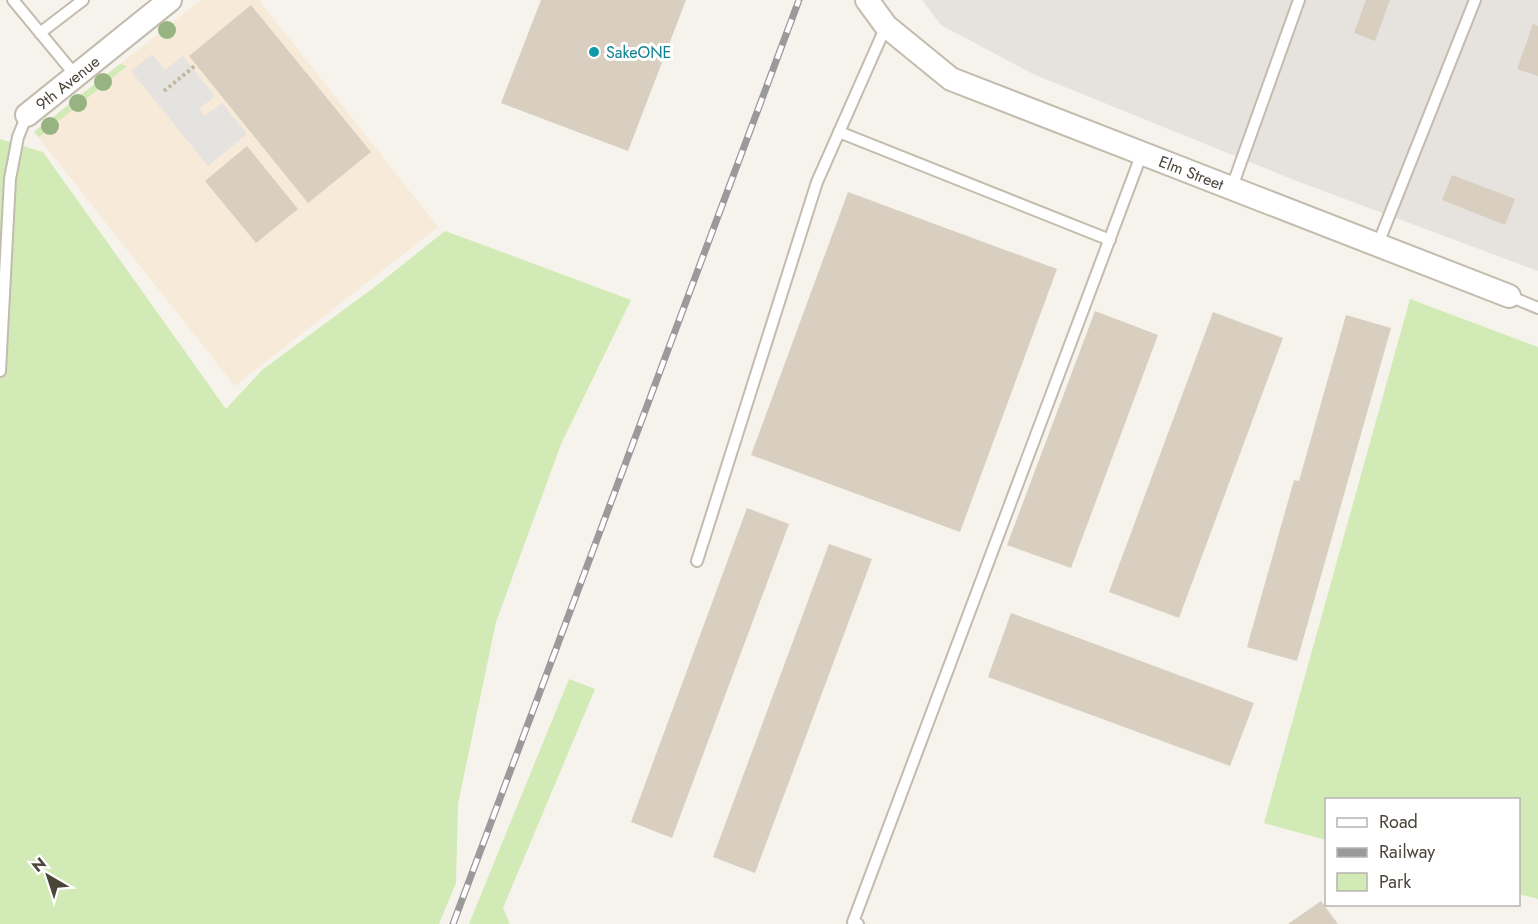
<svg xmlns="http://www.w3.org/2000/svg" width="1538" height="924" font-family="Jost,sans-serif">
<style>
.commercial{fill:#f7ead8}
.industrial{fill:#e6e2dd}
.green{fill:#d2eab5}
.parking{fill:#e5e3e0}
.building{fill:#d8cfc1}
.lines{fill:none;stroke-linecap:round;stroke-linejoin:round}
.lane-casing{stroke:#c2bbae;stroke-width:14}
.street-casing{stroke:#c2bbae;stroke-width:26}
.path{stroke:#c4b79f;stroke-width:4;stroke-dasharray:3 3;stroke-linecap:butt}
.lane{stroke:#fff;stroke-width:10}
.street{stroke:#fff;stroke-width:22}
.rail-casing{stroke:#9a9a9a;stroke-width:7}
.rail{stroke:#fff;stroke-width:4.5;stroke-dasharray:14;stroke-linecap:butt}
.tree{fill:#97b381}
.culture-dot{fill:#0f9aa8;stroke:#fff;stroke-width:2}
.labels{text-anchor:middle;stroke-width:6;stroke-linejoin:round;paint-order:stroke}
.culture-label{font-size:16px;fill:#0d838f;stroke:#fff;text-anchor:start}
.street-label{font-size:16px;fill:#4b4439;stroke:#fff}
</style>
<rect width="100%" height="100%" fill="#f6f3ec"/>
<path class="commercial" d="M 201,0 L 259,0 L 438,227 L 235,386 L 34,132 Z"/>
<path class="industrial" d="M 922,0 L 1538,0 L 1538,271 L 1294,180 L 1033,74 L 941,25 Z"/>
<g class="green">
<path d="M 120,64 L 127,66 L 39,137 L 34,132 Z"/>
<path d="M 0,139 L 43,152 L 226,409 L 262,370 L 376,286 L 445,231 L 631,300 L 561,444 L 496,622 L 458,804 L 456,883 L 439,924 L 0,924 Z"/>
<path d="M 1410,299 L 1538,347 L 1538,899 L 1519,894 L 1518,800 L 1326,800 L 1326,840 L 1264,823 Z"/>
<path d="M 569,679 L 595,689 L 503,908 L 510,924 L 469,924 Z"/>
</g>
<path class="parking" d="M 152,54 L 165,70 L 183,56 L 215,96 L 199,109 L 204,116 L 222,103 L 247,134 L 208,166 L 131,71 Z"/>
<g class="building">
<path d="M 541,0 L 686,0 L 628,151 L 501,103 Z"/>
<path d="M 1366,0 L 1390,0 L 1375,41 L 1354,33 Z"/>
<path d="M 251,5 L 371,152 L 308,203 L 189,56 Z"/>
<path d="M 1533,24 L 1538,26 L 1538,76 L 1517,69 Z"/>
<path d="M 247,146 L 298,209 L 256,243 L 205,181 Z"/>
<path d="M 1452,175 L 1515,199 L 1505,225 L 1442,200 Z"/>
<path d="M 848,192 L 1057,269 L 960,532 L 751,455 Z"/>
<path d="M 1095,311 L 1158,335 L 1071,568 L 1007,545 Z"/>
<path d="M 1213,312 L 1283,338 L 1179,618 L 1109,592 Z"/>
<path d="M 1346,315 L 1391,328 L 1297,661 L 1247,647 L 1294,480 L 1299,481 Z"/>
<path d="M 747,508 L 789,524 L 672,838 L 631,822 Z"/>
<path d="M 829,544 L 872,559 L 755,873 L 713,857 Z"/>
<path d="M 1011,613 L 1254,703 L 1230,766 L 988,677 Z"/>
<path d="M 1321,901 L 1338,924 L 1288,924 Z"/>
</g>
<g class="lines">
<g class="lane-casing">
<g id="lane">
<path d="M 13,0 L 76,76"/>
<path d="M 40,33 L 83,0"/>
<path d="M 839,132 L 1110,240"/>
<path d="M 1232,187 L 1299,0"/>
<path d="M 1378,244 L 1475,0"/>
<path d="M 1509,296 L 1538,308"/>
<path d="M 0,371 L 10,179 L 18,137 L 27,115"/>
<path d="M 697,561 L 817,182 L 886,26"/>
<path d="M 858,924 L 853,922 L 1142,153"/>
</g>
</g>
<g class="street-casing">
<g id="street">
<path id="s1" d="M 867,0 L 886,26 L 951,79 L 1509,296"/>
<path id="s2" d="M 27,115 L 170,0"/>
</g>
</g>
<path class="path" d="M 164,91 L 196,65"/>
<use href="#lane" class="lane"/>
<use href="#street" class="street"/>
<g class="rail-casing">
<path id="rail" d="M 453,924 L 799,0"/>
</g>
<use href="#rail" class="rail"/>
</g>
<g class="tree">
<circle cx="167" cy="30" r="9"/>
<circle cx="103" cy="82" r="9"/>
<circle cx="78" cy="103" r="9"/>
<circle cx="50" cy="126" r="9"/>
</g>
<circle class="culture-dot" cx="594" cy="52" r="6"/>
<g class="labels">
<g class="culture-label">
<text x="606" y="58">SakeONE</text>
</g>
<g class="street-label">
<text dy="6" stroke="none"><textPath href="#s2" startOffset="52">9th Avenue</textPath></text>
<text dy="6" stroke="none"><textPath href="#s1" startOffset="374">Elm Street</textPath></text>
</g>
</g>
<rect x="1325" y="798" width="195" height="108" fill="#ffffff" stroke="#b7b4b0" stroke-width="1.5"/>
<rect x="1337" y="818" width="30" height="9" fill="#ffffff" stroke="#b7b4b0" stroke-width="1.5"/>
<text x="1379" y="828" font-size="18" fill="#4b4439">Road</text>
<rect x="1337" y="848" width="30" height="9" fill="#9a9a9a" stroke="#b7b4b0" stroke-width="1.5"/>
<text x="1379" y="858" font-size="18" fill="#4b4439">Railway</text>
<rect x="1337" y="873" width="30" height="18" fill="#d2eab5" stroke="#b7b4b0" stroke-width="1.5"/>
<text x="1379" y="888" font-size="18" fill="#4b4439">Park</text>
<g transform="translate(48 876) rotate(321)" stroke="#ffffff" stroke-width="4.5" paint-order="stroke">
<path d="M0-4.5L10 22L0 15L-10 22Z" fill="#4b4439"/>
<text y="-9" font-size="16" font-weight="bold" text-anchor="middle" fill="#4b4439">N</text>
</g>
</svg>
